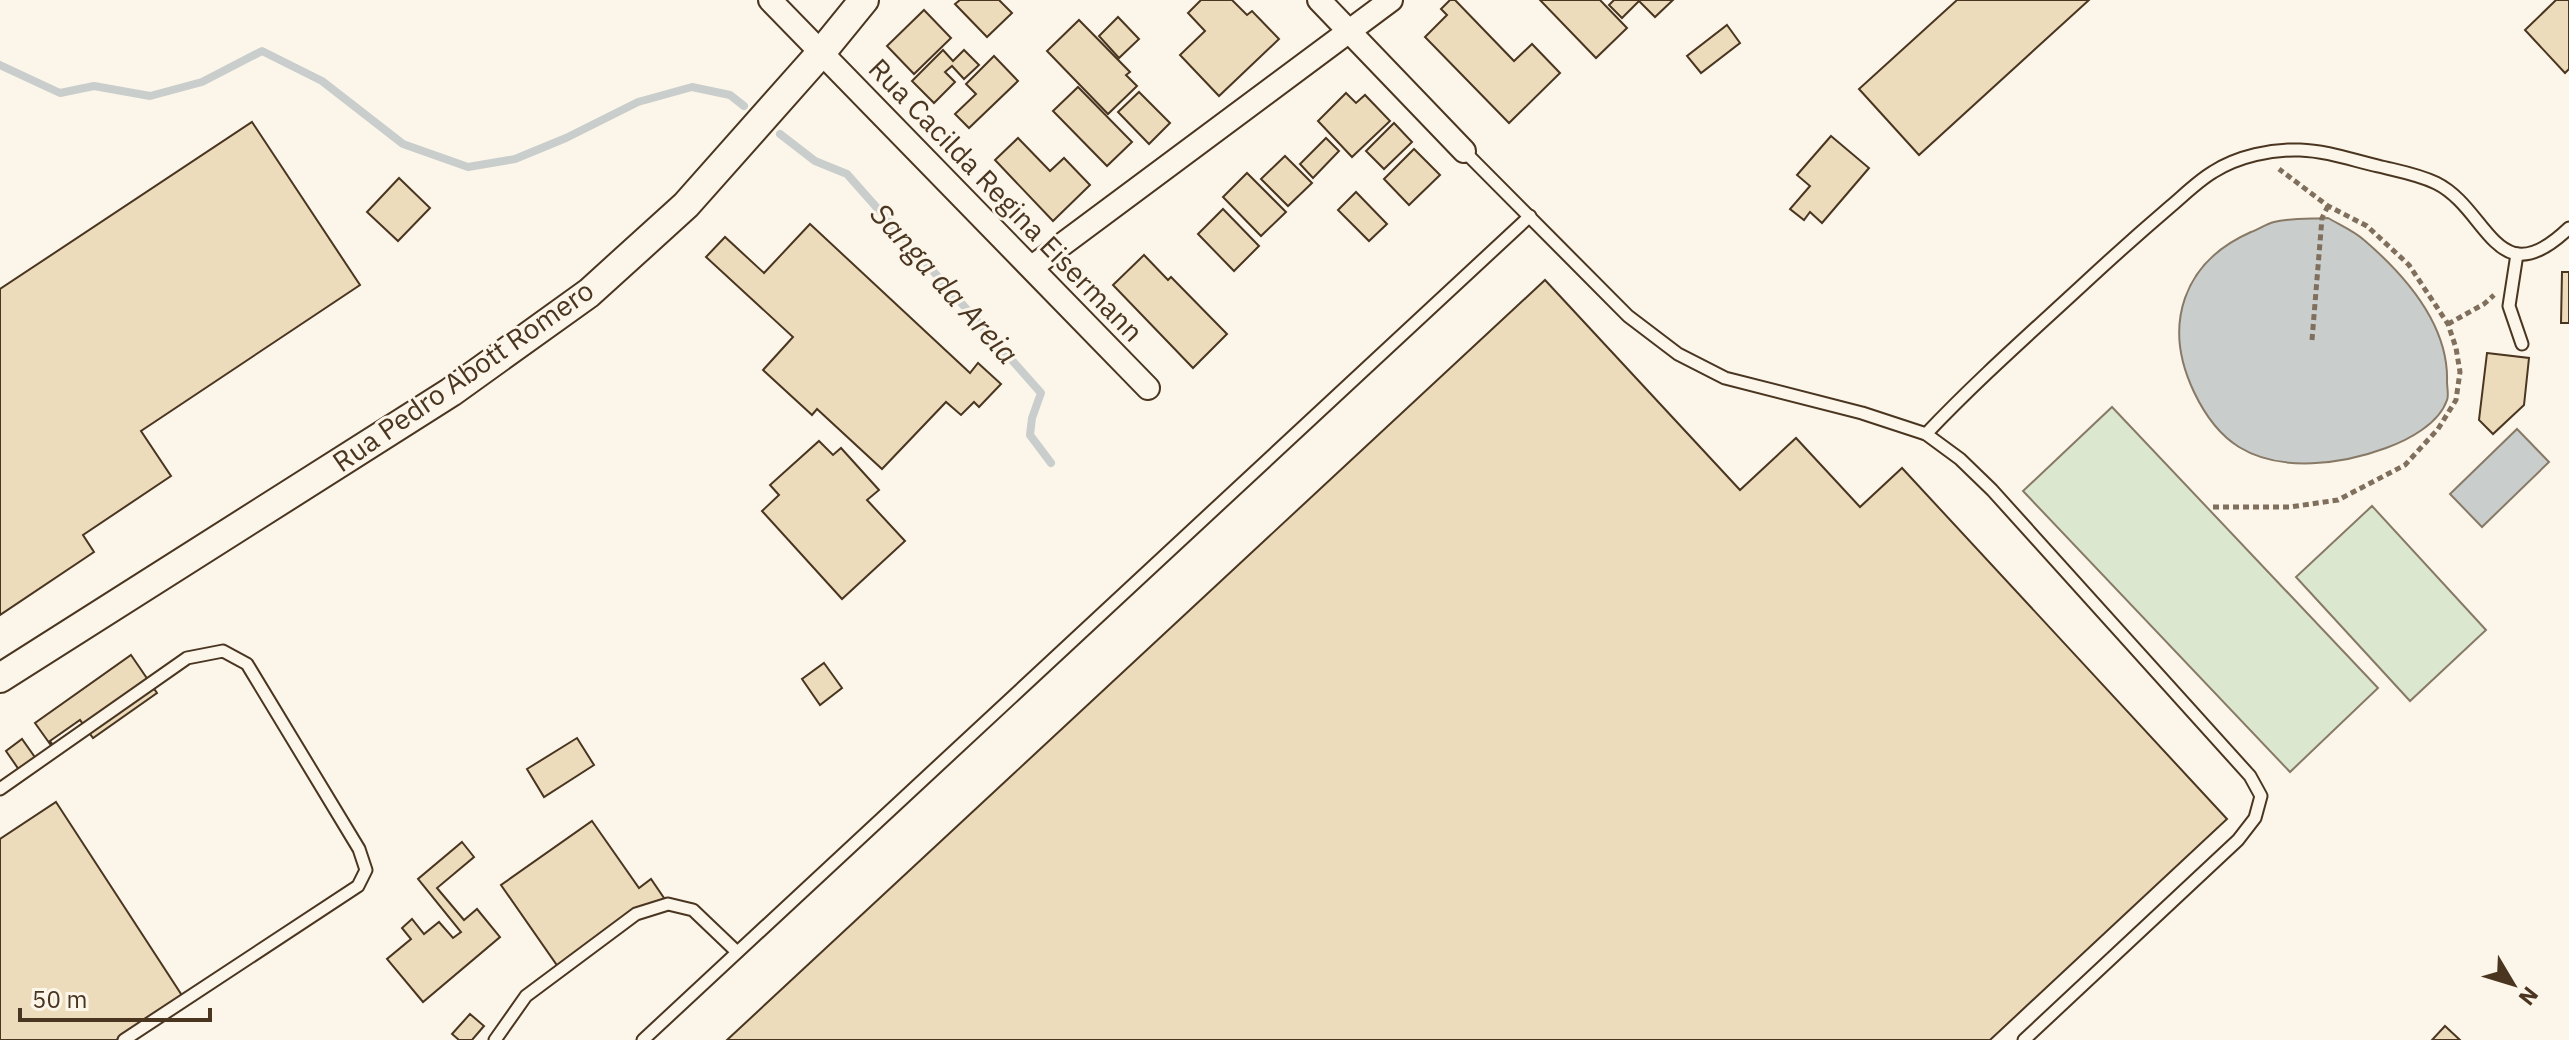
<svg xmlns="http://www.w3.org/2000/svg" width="2569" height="1040" font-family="'IBM Plex Sans',sans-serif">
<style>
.green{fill:#dce7d0;stroke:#887966;stroke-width:2}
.water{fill:#c9cecd;stroke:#887966;stroke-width:2}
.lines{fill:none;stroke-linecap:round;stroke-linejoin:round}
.stream{stroke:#c9cecd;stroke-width:8}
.building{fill:#ecdcbc;stroke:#4a3520;stroke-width:2}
.service-casing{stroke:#4a3520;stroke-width:15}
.minor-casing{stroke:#4a3520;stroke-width:26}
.tertiary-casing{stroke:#4a3520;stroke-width:32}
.path{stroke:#7f6f5c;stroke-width:5;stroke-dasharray:6 4;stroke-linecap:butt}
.service{stroke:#fbf6e9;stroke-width:11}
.minor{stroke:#fbf6e9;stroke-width:22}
.tertiary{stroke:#fbf6e9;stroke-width:28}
.labels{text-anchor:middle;stroke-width:6;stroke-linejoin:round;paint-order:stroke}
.street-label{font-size:28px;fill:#4a3520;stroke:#fbf6e9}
.water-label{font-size:30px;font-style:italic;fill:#4a3520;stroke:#fbf6e9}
</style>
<rect width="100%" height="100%" fill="#fbf6e9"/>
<g class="green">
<path d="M 2112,407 L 2378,688 L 2290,772 L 2023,491 Z"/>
<path d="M 2372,506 L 2486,630 L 2410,701 L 2296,577 Z"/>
</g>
<g class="water">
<path d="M 2328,218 C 2340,225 2354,231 2364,240 C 2406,276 2449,325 2447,382 C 2447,387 2449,396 2447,400 C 2439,424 2408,440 2386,448 C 2343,464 2281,473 2239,447 C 2218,434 2204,413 2194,392 C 2162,325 2183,262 2251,232 C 2259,229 2266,224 2274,222 C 2290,218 2311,219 2328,218 Z"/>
<path d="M 2517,429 L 2549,462 L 2482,527 L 2450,494 Z"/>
</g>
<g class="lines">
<g class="stream">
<path d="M 0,65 L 60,93 L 94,86 L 150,96 L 202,82 L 262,51 L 322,81 L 403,144 L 468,167 L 515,159 L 566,138 L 638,102 L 692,87 L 730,95 L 744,106"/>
<path d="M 780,134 L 815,161 L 847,174 L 1041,393 L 1032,418 L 1030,435 L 1051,463"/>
</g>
</g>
<g class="building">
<path d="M 960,0 L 999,0 L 1012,13 L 987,37 L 955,4 Z"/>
<path d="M 1201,0 L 1232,0 L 1247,15 L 1252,11 L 1279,39 L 1219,96 L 1180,55 L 1205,31 L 1188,13 Z"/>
<path d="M 1450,0 L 1455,0 L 1514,61 L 1532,44 L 1560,73 L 1509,123 L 1425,37 L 1447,15 L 1441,9 Z"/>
<path d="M 1540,0 L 1600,0 L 1627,28 L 1596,58 Z"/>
<path d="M 1614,0 L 1673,0 L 1655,17 L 1639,1 L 1622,18 L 1609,5 Z"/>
<path d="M 1957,0 L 2089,0 L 1919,155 L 1859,89 Z"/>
<path d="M 2556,0 L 2569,0 L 2569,69 L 2565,73 L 2525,30 Z"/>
<path d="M 924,10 L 951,38 L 914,74 L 887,46 Z"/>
<path d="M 1118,17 L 1139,39 L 1119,58 L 1099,36 Z"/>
<path d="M 1079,20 L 1130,72 L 1126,75 L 1137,86 L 1108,114 L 1047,51 Z"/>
<path d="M 1727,25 L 1740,43 L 1701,73 L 1687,56 Z"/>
<path d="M 943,50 L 953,61 L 964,50 L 979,65 L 964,79 L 952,66 L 945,72 L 955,82 L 934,103 L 912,81 Z"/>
<path d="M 994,56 L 1018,81 L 969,128 L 955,114 L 976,94 L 966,84 Z"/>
<path d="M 1078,87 L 1132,142 L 1107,166 L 1053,111 Z"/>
<path d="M 1139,92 L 1170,123 L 1149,144 L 1118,112 Z"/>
<path d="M 1346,93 L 1356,103 L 1365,95 L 1390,121 L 1352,157 L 1318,121 Z"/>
<path d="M 252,122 L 360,285 L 141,431 L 171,476 L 83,535 L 94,552 L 0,615 L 0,289 Z"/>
<path d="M 1394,123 L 1412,142 L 1384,169 L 1366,151 Z"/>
<path d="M 1831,136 L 1869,168 L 1822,223 L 1810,212 L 1804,220 L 1790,209 L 1810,186 L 1797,175 Z"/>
<path d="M 1018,138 L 1050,171 L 1064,158 L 1090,185 L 1053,221 L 995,160 Z"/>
<path d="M 1326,138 L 1339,151 L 1313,178 L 1300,164 Z"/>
<path d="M 1414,149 L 1440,175 L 1409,205 L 1384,179 Z"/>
<path d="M 1285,156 L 1312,183 L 1288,206 L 1261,179 Z"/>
<path d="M 1247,173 L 1286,212 L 1261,236 L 1223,197 Z"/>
<path d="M 399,178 L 430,208 L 398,241 L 367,212 Z"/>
<path d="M 1356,192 L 1387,224 L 1369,241 L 1338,210 Z"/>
<path d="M 1223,209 L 1259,246 L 1234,271 L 1198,234 Z"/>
<path d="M 810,224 L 970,373 L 978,363 L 1001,384 L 979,407 L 974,402 L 961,415 L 946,402 L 882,469 L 817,409 L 812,415 L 763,370 L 793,337 L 706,257 L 725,237 L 764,273 Z"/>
<path d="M 1144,255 L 1168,280 L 1171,277 L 1227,334 L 1193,368 L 1113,285 Z"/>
<path d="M 2562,272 L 2569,272 L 2569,323 L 2561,323 Z"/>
<path d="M 1545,280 L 1740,490 L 1796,438 L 1860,507 L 1902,468 L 2227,819 L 1990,1040 L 727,1040 Z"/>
<path d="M 2487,353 L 2529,358 L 2524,405 L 2493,434 L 2479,420 Z"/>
<path d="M 819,441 L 833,455 L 841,448 L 879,490 L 867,500 L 905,541 L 842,599 L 762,511 L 779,495 L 770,485 Z"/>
<path d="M 131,655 L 157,693 L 93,738 L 80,720 L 50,741 L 59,753 L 24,777 L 6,751 L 22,739 L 39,763 L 55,751 L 35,723 Z"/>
<path d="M 824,663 L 842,688 L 820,705 L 802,679 Z"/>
<path d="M 577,738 L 594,765 L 544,797 L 527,769 Z"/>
<path d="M 56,802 L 183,997 L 116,1040 L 0,1040 L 0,839 Z"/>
<path d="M 592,821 L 639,888 L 651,879 L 664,898 L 561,971 L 501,885 Z"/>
<path d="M 462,842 L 474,857 L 437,888 L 464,920 L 477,909 L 500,937 L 423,1002 L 387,959 L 411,939 L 402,928 L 412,919 L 424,934 L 439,922 L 453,938 L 461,932 L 418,879 Z"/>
<path d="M 470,1014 L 484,1026 L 472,1040 L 459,1040 L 452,1034 Z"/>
<path d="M 2445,1026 L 2460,1040 L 2432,1040 Z"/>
</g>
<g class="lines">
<g class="service-casing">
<g id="service">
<path d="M 1464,151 L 1628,316 L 1678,354 L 1725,378 L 1862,413 L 1926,434 L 1960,459 L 1992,490 L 2250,776 L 2261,796 L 2255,818 L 2238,840 L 2024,1040"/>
<path d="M 2517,254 L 2509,306 L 2522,344"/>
<path d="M 1926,434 C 1978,379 2034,330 2089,279 C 2116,254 2143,230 2171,206 C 2184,195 2198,181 2213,172 C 2238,156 2272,149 2300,150 C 2327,151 2352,160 2378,166 C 2398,171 2417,174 2436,183 C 2489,209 2496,298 2569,228"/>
<path d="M 0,789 L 187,658 L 223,651 L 247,664 L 359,849 L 366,870 L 358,886 L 124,1040"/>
<path d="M 495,1040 L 526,996 L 636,914 L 668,904 L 693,910 L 737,952"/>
<path d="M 643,1040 L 1530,216"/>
</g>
</g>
<g class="minor-casing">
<g id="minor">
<path d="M 770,0 L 1148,388"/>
<path d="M 1319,0 L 1464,151"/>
<path d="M 1032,267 L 1391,0"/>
</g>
</g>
<g class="tertiary-casing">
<path id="tertiary" d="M 0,678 L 451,392 L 589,293 L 686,205 L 820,54 L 864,0"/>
</g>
<g class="path">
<path d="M 2448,324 L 2484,304 L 2494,295"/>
<path d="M 2312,340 L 2322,218 L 2328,206"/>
<path d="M 2213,507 L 2290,507 L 2338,500 L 2405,465 L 2438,429 L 2456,400 L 2460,372 L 2456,348 L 2448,324 L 2409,265 L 2367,226 L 2328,206 L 2279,169"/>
</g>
<use href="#service" class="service"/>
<use href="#minor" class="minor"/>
<use href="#tertiary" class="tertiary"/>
</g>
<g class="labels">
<g class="street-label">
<text transform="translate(1006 200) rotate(46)" y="10">Rua Cacilda Regina Eisermann</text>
<text transform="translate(463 376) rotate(-35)" y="10">Rua Pedro Abott Romero</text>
</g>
<g class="water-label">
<text transform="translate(944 284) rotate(48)" y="10">Sanga da Areia</text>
</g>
</g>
<g transform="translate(2513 984) rotate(128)" stroke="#fbf6e9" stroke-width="6" paint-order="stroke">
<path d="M0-6L14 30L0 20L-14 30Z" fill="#4a3520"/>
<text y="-12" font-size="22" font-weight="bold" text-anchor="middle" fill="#4a3520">N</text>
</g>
<path d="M20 1008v12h190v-12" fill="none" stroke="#4a3520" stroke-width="4"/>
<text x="32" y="1008" font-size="24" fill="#4a3520" stroke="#fbf6e9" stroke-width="6" paint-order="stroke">50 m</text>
</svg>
